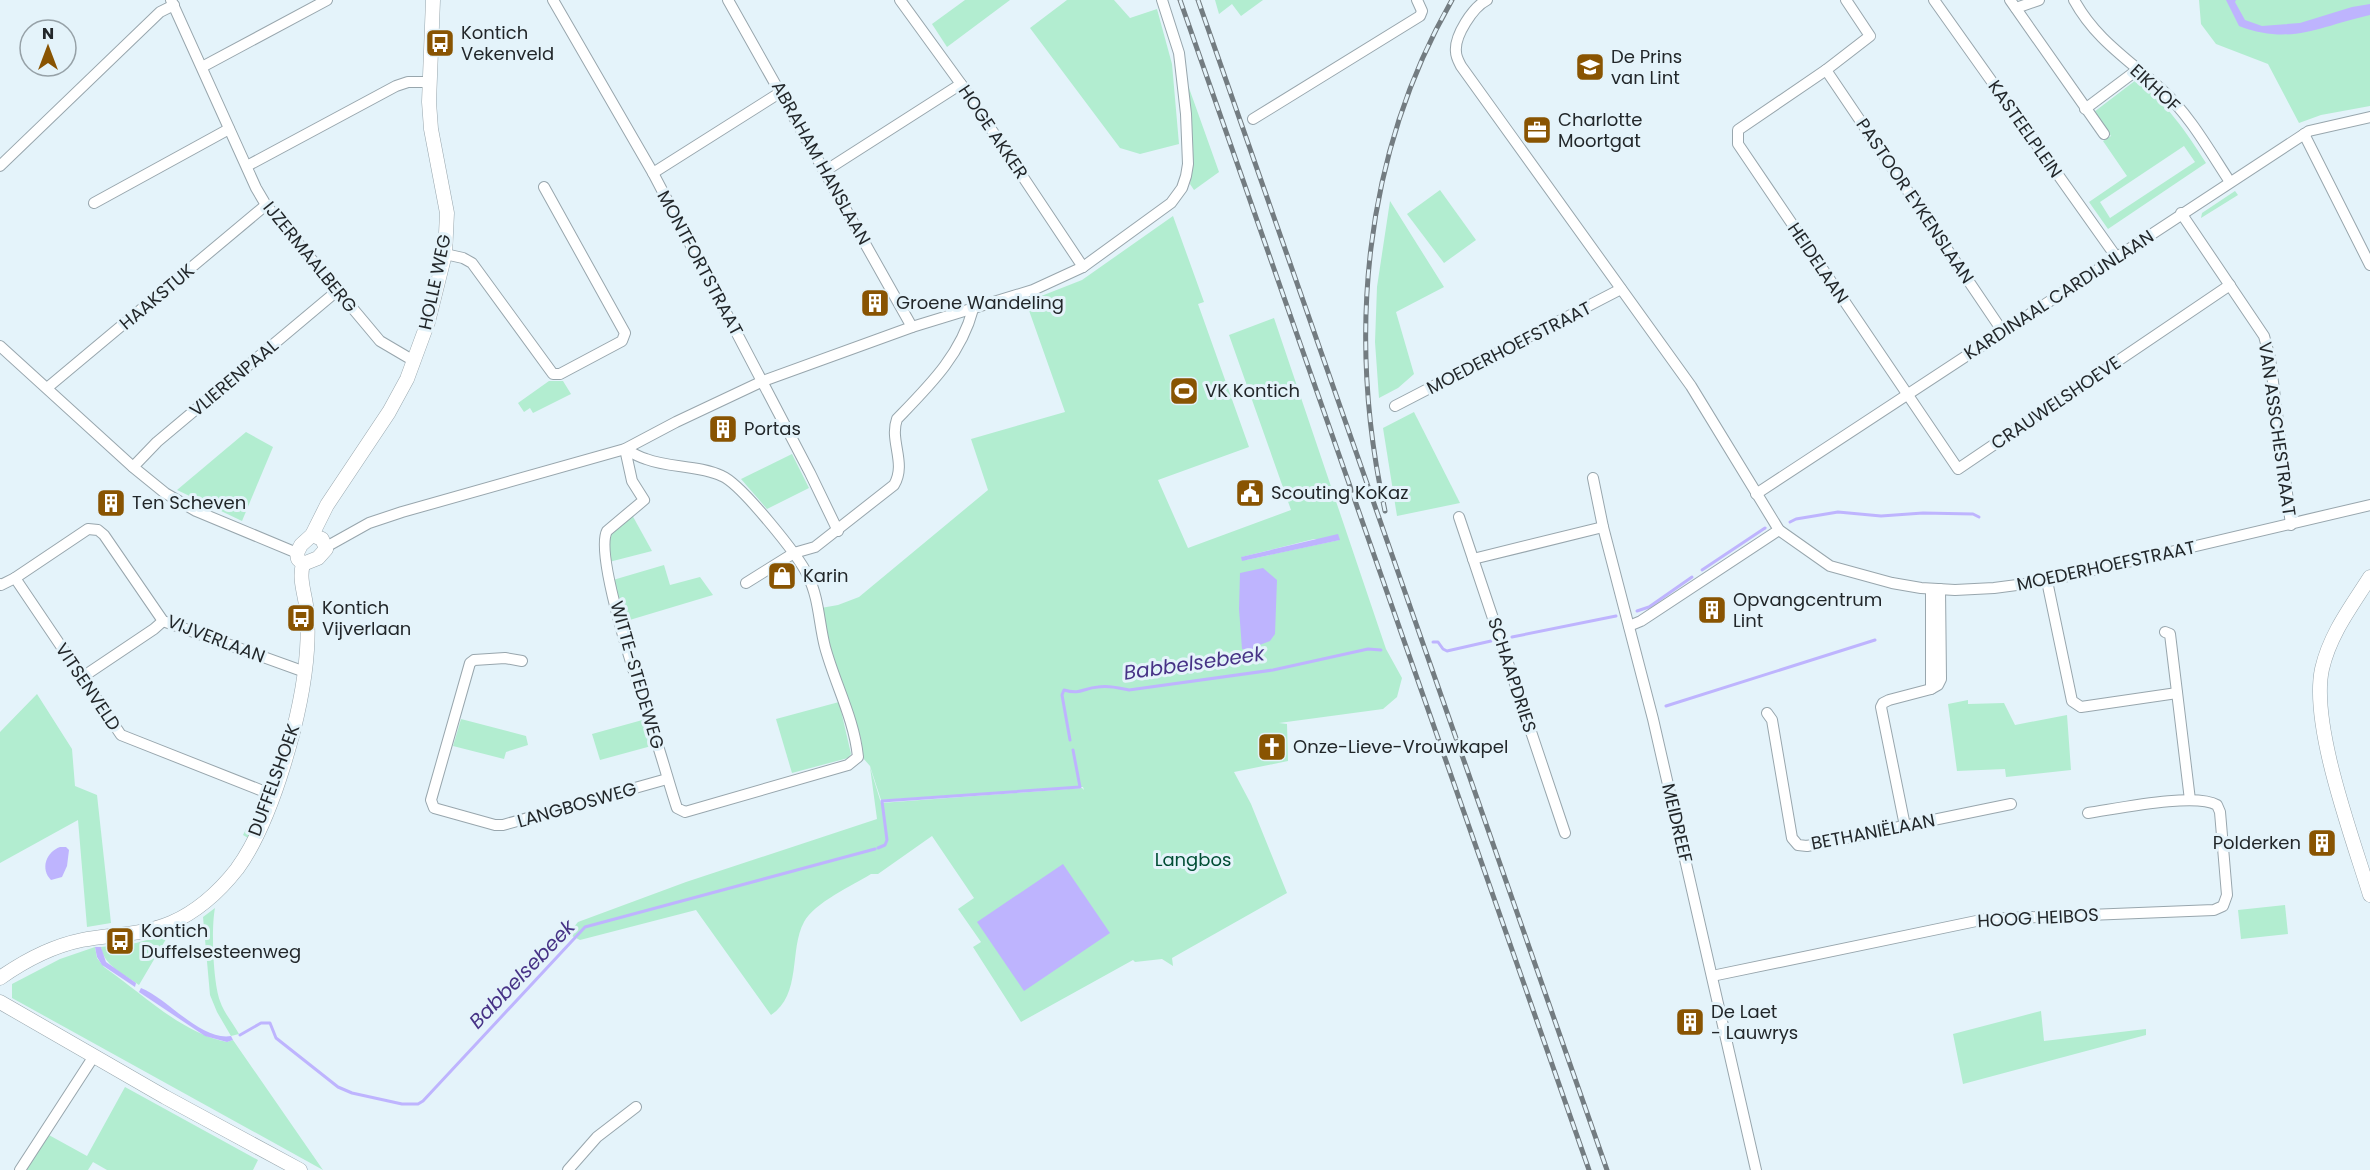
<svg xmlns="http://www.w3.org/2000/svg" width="2370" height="1170" font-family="Poppins,sans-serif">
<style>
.green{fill:#b2edd0;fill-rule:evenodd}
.water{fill:#beb4fe}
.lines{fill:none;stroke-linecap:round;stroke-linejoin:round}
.stream{stroke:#beb4fe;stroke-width:3}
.minor-casing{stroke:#98a6ad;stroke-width:12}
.tertiary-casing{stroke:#98a6ad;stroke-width:15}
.minor{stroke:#fff;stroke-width:10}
.tertiary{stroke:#fff;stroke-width:14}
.rail-casing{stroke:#737c81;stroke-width:5}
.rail{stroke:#e4f3fa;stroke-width:3;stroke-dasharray:9;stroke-linecap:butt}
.labels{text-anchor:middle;stroke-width:6;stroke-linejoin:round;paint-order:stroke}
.poi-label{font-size:18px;fill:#22272a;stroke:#e4f3fa;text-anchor:start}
.street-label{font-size:18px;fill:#22272a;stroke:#e4f3fa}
.park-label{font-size:18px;fill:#004d34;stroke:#e4f3fa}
.water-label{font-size:20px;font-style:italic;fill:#473386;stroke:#e4f3fa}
</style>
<rect width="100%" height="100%" fill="#e4f3fa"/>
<g class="green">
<path d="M 965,0 L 1010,0 L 947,47 L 932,24 Z"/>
<path d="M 1067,0 L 1114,0 L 1130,18 L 1157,9 L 1172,64 L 1179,144 L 1140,154 L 1120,148 L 1030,28 Z"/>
<path d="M 1215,0 L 1263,0 L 1241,16 L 1232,4 L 1219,14 Z"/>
<path d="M 2199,0 L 2370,0 L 2370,106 L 2321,115 L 2299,123 L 2268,64 L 2216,44 L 2201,24 Z"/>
<path d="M 2136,80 C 2167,104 2185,130 2206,163 L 2108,229 L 2089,202 L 2127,176 L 2103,141 L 2111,136 L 2094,112 ZM 2184,146 L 2195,162 L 2110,218 L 2100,202 Z"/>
<path d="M 1189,88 L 1219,172 L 1194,190 L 1190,184 L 1193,162 L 1187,89 Z"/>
<path d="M 1440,190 L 1476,240 L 1444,263 L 1407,214 Z"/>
<path d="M 2235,191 L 2238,195 L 2201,218 L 2202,213 Z"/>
<path d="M 1390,201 L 1444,287 L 1396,312 L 1414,374 L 1398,388 L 1379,398 L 1375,342 L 1377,287 Z"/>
<path d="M 1173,216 L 1204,302 L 1198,304 L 1249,447 L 1158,480 L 1188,548 L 1291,510 L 1229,335 L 1274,318 L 1386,649 L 1402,678 L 1397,697 L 1383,709 L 1279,723 L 1287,724 L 1288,761 L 1234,772 L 1251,804 L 1287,893 L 1172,958 L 1173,966 L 1162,959 L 1135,962 L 1133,960 L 1021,1022 L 973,947 L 981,942 L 958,909 L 974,898 L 932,836 L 878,874 L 871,874 C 853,885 814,903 804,922 C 789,949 802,995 771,1015 L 696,910 L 580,940 L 568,934 L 578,922 L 686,882 L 877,819 L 870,767 L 881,803 L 1082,788 L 1084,790 L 1083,787 L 1077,787 L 881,800 L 870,766 L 863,758 L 861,738 L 827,644 L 821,608 L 838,605 L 859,597 L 988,490 L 971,439 L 1065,412 L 1026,302 L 1082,280 ZM 1314,539 L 1339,540 L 1246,560 L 1242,557 Z"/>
<path d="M 549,381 L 563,381 L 571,394 L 533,413 L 530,408 L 524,412 L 518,403 Z"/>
<path d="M 1414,412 L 1460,503 L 1397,516 L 1383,428 Z"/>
<path d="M 246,432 L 273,447 L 242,521 L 177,490 Z"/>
<path d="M 792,454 L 809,488 L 767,509 L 741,479 Z"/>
<path d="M 631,513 L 652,551 L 609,562 L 610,531 Z"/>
<path d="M 664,565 L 670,585 L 700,577 L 713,595 L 623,622 L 613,580 Z"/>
<path d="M 37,694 L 72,749 L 75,786 L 97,795 L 111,923 L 87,927 L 78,820 L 0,863 L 0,732 Z"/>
<path d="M 1968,700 L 1968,704 L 2004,703 L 2015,725 L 2067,715 L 2071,770 L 2006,777 L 2005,769 L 1957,771 L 1948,704 Z"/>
<path d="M 839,702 L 851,754 L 848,758 L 792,773 L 776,719 Z"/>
<path d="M 461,719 L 526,736 L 528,745 L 506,752 L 504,759 L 453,746 Z"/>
<path d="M 646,719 L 655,745 L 600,760 L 592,734 Z"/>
<path d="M 262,799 L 263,806 L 248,838 L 243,835 Z"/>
<path d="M 2285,905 L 2288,934 L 2241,939 L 2238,910 Z"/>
<path d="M 215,908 C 211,928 213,982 220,1001 C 224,1013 233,1023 239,1034 L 231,1036 L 217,1012 L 210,995 L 203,917 Z"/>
<path d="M 169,934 L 139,985 C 124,974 104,966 101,947 L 136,943 Z"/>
<path d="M 95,947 L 97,958 L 104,967 C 142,993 181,1033 227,1042 L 233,1040 L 323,1170 L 12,998 L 12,984 L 60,959 Z"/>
<path d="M 2041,1011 L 2044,1041 L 2146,1029 L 2146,1035 L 1963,1084 L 1953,1034 Z"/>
<path d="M 125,1087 L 258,1160 L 253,1170 L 107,1170 L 93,1162 L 88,1170 L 24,1170 L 47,1134 L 87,1156 Z"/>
</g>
<g class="water">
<path d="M 2226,0 L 2236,0 L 2235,2 L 2245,20 L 2262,26 L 2300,23 L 2352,7 L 2370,4 L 2370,15 C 2320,26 2292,46 2239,26 Z"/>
<path d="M 1338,534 L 1340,540 L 1242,561 L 1241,557 Z"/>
<path d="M 1263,568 L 1277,580 L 1275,634 L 1270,641 L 1257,646 L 1255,651 L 1242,649 L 1239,609 L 1240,573 Z"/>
<path d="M 60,847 L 66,847 L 69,850 L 67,866 L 62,877 L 51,880 C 40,869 46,852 60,847 Z"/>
<path d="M 1063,864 L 1110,933 L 1024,991 L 977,922 Z"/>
<path d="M 95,947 L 101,947 L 106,962 L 136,983 L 135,987 L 102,965 L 97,957 Z"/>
<path d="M 141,988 C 167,998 201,1041 231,1036 L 233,1040 L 227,1042 L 205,1036 L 139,992 Z"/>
</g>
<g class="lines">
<g class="stream">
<path d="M 1790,522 L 1796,519 L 1838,512 L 1881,516 L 1923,513 L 1973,514 L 1979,517"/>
<path d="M 1702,570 L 1765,528"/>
<path d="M 1637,611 L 1649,607 L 1692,577"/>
<path d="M 1512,637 L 1616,616"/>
<path d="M 1433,642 L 1438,642 L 1443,649 L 1447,651 L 1491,641"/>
<path d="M 1666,706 L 1875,640"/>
<path d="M 1070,740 L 1062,695 L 1064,690 C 1081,695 1083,688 1098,687 C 1109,685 1119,688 1129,690 L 1273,670 L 1368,649 L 1381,650"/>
<path d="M 878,848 L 885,845 L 887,840 L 882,801 L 1080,787 L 1073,750"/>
<path d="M 240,1035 L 261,1023 L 270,1023 L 276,1038 L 338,1087 L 352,1093 L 402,1104 L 418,1104 L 423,1101 L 585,927 L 875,849"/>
</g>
<g class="minor-casing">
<g id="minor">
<path d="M 171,0 L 256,188 L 266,205 L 380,341 L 414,361"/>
<path d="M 553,0 L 653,173 L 810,473 L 838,531"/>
<path d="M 728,0 L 912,327"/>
<path d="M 900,0 L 961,84 L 1083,267"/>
<path d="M 1487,0 C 1473,7 1454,36 1456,52 C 1456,57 1459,62 1461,66 L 1691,386 L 1779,530 L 1830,566 L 1892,583 L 1921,588 L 1955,590 L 1994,588 L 2047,581 L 2370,505"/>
<path d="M 1846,0 L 1870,36 L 1826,70 L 1738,130 L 1738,144 L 1958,469 L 2230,285"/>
<path d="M 1934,0 L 2117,258"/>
<path d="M 2010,0 L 2104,134"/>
<path d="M 2074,0 C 2096,40 2128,59 2161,89 C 2189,114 2209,150 2230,182"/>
<path d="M 2016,8 L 2039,0"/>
<path d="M 202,67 L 327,0"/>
<path d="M 1826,70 L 2003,332"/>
<path d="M 2085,109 L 2137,70"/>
<path d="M 1253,119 L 1420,16 L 1422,11 L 1417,0"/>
<path d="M 2304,134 L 2370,265"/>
<path d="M 0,166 L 160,12 L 174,5"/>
<path d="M 247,166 L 396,86 L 408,82 L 429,82"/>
<path d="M 825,171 L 961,84"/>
<path d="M 653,173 L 781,92"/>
<path d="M 94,203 L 229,129"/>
<path d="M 2181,213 L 2264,336 L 2270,358 L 2291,525"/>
<path d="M 445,254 L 463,258 L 472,263 L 553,374 L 560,374 L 622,341 L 625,333 L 544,187"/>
<path d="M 0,346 L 133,467 L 165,493 L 196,511 L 297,553"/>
<path d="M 47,388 L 266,205"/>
<path d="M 1395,406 L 1621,289"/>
<path d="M 625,449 C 632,453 639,457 646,459 C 670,468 698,465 722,476 C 741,484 799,556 808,576 C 819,598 819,624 825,647 C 835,684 854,718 858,757 L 848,765 L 685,812 L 677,808 C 670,787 664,764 657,743 C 646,709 593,557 607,531 L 644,500 L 632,481 Z"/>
<path d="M 133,467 L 157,442 L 337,291"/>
<path d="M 1593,478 L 1603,527 L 1653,719 L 1756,1170"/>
<path d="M 1756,494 L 2309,131 L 2370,117"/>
<path d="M 1459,517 L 1565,833"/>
<path d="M 326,547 L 369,523 L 402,512 L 625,449 L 676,422 L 763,381 L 912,327 L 1033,290 L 1083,267 L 1171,203 L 1182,188 L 1186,176 L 1188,164 L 1186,114 L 1179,53 L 1162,0"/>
<path d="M 1473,559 L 1603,527"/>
<path d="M 15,578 L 88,529 L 98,530 L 104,535 L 163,621 L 305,672"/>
<path d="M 2047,581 L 2072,701 L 2081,707 L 2177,693"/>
<path d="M 746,583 L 794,553 L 815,547 L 894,485 C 907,463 889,441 897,419 C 929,386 961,355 973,309"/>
<path d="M 0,584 L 1,585 L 15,578 L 121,735 L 273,795"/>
<path d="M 1629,626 L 1641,621 L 1779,530"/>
<path d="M 2165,632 L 2170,634 L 2190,800"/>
<path d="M 522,661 L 505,658 L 474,660 L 470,663 L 431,800 L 434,808 L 495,825 L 503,825 L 667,779"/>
<path d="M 81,678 L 154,629 L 163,621"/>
<path d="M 1931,689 L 1931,589"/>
<path d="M 1767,713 L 1772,720 L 1792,838 L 1798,845 L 1807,846 L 2011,804"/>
<path d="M 1905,826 L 1881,707 L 1883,703 L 1889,700 L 1931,689 L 1938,685 L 1941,679 L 1940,589"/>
<path d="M 1712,976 L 1986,919 L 2214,910 L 2223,906 L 2227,895 L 2220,812 L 2217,805 C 2195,792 2116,809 2088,813"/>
<path d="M 20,1170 L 94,1056"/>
<path d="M 568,1170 L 597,1137 L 636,1107"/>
</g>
</g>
<g class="tertiary-casing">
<g id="tertiary">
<path d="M 303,564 L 318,558 L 326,549 L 322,539 L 312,535"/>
<path d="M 2370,577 C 2351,607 2330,634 2322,669 C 2310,725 2353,839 2370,895"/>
<path d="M 0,978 C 24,961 53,946 82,940 C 112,934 143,935 171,923 C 198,911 219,892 237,869 C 273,820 303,711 307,650 C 308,635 308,620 306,605 C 304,591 299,578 303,564 L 298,559 L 297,553 L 301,545 L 312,535 L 327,505 L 389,412 L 407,379 L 428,322 L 445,254 L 447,213 L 431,129 L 429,102 L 433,0"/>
<path d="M 0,1002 L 165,1097 L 300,1170"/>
</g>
</g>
<use href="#minor" class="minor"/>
<use href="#tertiary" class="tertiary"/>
<g class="rail-casing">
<g id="rail">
<path d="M 1180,0 L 1589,1170"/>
<path d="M 1198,0 L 1607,1170"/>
<path d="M 1385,511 C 1347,337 1363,156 1452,0"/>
</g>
</g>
<use href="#rail" class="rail"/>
</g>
<defs>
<g id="bus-square" transform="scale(1.5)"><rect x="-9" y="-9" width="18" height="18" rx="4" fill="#895402" stroke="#e4f3fa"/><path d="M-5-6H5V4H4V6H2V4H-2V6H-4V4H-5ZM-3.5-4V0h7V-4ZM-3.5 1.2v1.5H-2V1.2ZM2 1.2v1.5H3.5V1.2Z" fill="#fff"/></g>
<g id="school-square" transform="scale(1.5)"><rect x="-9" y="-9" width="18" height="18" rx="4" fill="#895402" stroke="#e4f3fa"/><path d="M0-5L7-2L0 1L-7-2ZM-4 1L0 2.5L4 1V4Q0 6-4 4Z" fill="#fff"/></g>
<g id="office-square" transform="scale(1.5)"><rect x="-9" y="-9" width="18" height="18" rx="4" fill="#895402" stroke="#e4f3fa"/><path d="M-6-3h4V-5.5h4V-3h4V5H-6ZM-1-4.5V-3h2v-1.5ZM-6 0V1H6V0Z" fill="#fff"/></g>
<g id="building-square" transform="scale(1.5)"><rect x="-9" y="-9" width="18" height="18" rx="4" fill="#895402" stroke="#e4f3fa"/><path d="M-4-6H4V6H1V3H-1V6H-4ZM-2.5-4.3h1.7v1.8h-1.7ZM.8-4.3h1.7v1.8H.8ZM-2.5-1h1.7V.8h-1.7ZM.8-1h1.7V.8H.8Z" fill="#fff"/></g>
<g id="stadium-square" transform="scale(1.5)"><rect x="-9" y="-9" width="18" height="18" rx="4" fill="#895402" stroke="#e4f3fa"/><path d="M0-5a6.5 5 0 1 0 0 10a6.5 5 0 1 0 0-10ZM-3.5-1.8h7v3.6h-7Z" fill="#fff"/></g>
<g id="civic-square" transform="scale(1.5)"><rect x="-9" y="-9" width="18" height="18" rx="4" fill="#895402" stroke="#e4f3fa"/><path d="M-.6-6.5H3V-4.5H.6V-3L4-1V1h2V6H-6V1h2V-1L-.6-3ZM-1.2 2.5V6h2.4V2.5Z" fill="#fff"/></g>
<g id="shop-square" transform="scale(1.5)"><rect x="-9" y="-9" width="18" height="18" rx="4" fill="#895402" stroke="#e4f3fa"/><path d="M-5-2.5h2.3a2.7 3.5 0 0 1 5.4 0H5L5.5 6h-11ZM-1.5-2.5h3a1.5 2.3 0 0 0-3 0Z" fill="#fff"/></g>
<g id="church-square" transform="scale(1.5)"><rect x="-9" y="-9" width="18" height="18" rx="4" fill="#895402" stroke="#e4f3fa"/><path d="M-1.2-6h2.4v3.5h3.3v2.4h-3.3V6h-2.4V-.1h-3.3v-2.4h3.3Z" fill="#fff"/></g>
</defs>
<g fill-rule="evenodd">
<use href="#bus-square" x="440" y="43"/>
<use href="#school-square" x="1590" y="67"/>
<use href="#office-square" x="1537" y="130"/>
<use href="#building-square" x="875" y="303"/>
<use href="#stadium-square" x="1184" y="391"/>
<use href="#building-square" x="723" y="429"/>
<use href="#civic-square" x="1250" y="493"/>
<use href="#building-square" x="111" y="503"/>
<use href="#shop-square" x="782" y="576"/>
<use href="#building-square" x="1712" y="610"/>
<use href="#bus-square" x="301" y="618"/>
<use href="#church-square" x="1272" y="747"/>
<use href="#building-square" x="2322" y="843"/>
<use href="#bus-square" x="120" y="941"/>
<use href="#building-square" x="1690" y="1022"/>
</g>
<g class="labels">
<g class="poi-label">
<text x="461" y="39">Kontich<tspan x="461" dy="21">Vekenveld</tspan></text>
<text x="1611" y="63">De Prins<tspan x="1611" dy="21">van Lint</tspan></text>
<text x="1558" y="126">Charlotte<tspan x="1558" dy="21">Moortgat</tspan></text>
<text x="896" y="309">Groene Wandeling</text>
<text x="1205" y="397">VK Kontich</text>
<text x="744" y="435">Portas</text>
<text x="1271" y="499">Scouting KoKaz</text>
<text x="132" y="509">Ten Scheven</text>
<text x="803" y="582">Karin</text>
<text x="1733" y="606">Opvangcentrum<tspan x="1733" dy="21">Lint</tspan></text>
<text x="322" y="614">Kontich<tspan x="322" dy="21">Vijverlaan</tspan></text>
<text x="1293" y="753">Onze-Lieve-Vrouwkapel</text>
<text x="2301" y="849" text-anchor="end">Polderken</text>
<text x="141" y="937">Kontich<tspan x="141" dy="21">Duffelsesteenweg</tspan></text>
<text x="1711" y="1018">De Laet<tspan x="1711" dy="21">- Lauwrys</tspan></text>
</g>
<g class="street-label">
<text transform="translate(2155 88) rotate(43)" y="6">EIKHOF</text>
<text transform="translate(2025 129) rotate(55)" y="6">KASTEELPLEIN</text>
<text transform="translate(993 132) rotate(56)" y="6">HOGE AKKER</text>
<text transform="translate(821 163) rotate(61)" y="6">ABRAHAM HANSLAAN</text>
<text transform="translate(1915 201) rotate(56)" y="6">PASTOOR EYKENSLAAN</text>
<text transform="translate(310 257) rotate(51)" y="6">IJZERMAALBERG</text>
<text transform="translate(700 263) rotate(62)" y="6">MONTFORTSTRAAT</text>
<text transform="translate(1818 263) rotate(56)" y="6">HEIDELAAN</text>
<text transform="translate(435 282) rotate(-78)" y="6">HOLLE WEG</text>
<text transform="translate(2059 295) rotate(-33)" y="6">KARDINAAL CARDIJNLAAN</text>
<text transform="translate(157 297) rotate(-40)" y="6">HAAKSTUK</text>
<text transform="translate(1509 348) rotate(-27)" y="6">MOEDERHOEFSTRAAT</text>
<text transform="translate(234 378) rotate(-40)" y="6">VLIERENPAAL</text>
<text transform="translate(2056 403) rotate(-34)" y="6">CRAUWELSHOEVE</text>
<text transform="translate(2277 429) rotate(82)" y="6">VAN ASSCHESTRAAT</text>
<text transform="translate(2106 566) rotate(-12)" y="6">MOEDERHOEFSTRAAT</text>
<text transform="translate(216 639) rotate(21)" y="6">VIJVERLAAN</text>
<text transform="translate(637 675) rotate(74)" y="6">WITTE-STEDEWEG</text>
<text transform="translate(1512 675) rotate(72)" y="6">SCHAAPDRIES</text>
<text transform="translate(88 687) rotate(56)" y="6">VITSENVELD</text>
<text transform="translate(274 780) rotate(-70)" y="6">DUFFELSHOEK</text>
<text transform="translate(577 805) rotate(-16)" y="6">LANGBOSWEG</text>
<text transform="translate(1677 823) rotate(77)" y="6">MEIDREEF</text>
<text transform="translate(1873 832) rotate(-11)" y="6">BETHANIËLAAN</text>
<text transform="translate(2038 918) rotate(-3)" y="6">HOOG HEIBOS</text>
</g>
<g class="park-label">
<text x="1193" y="866">Langbos</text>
</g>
<g class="water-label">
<text transform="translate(1194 663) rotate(-8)" y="7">Babbelsebeek</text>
<text transform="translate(522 974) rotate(-46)" y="7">Babbelsebeek</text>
</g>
</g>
<g transform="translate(48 48)"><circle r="28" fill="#e4f3fa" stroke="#96a1a7" stroke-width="1.5"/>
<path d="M0-4.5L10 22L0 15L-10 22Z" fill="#895402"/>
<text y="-9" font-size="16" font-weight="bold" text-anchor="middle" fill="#22272a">N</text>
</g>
</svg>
